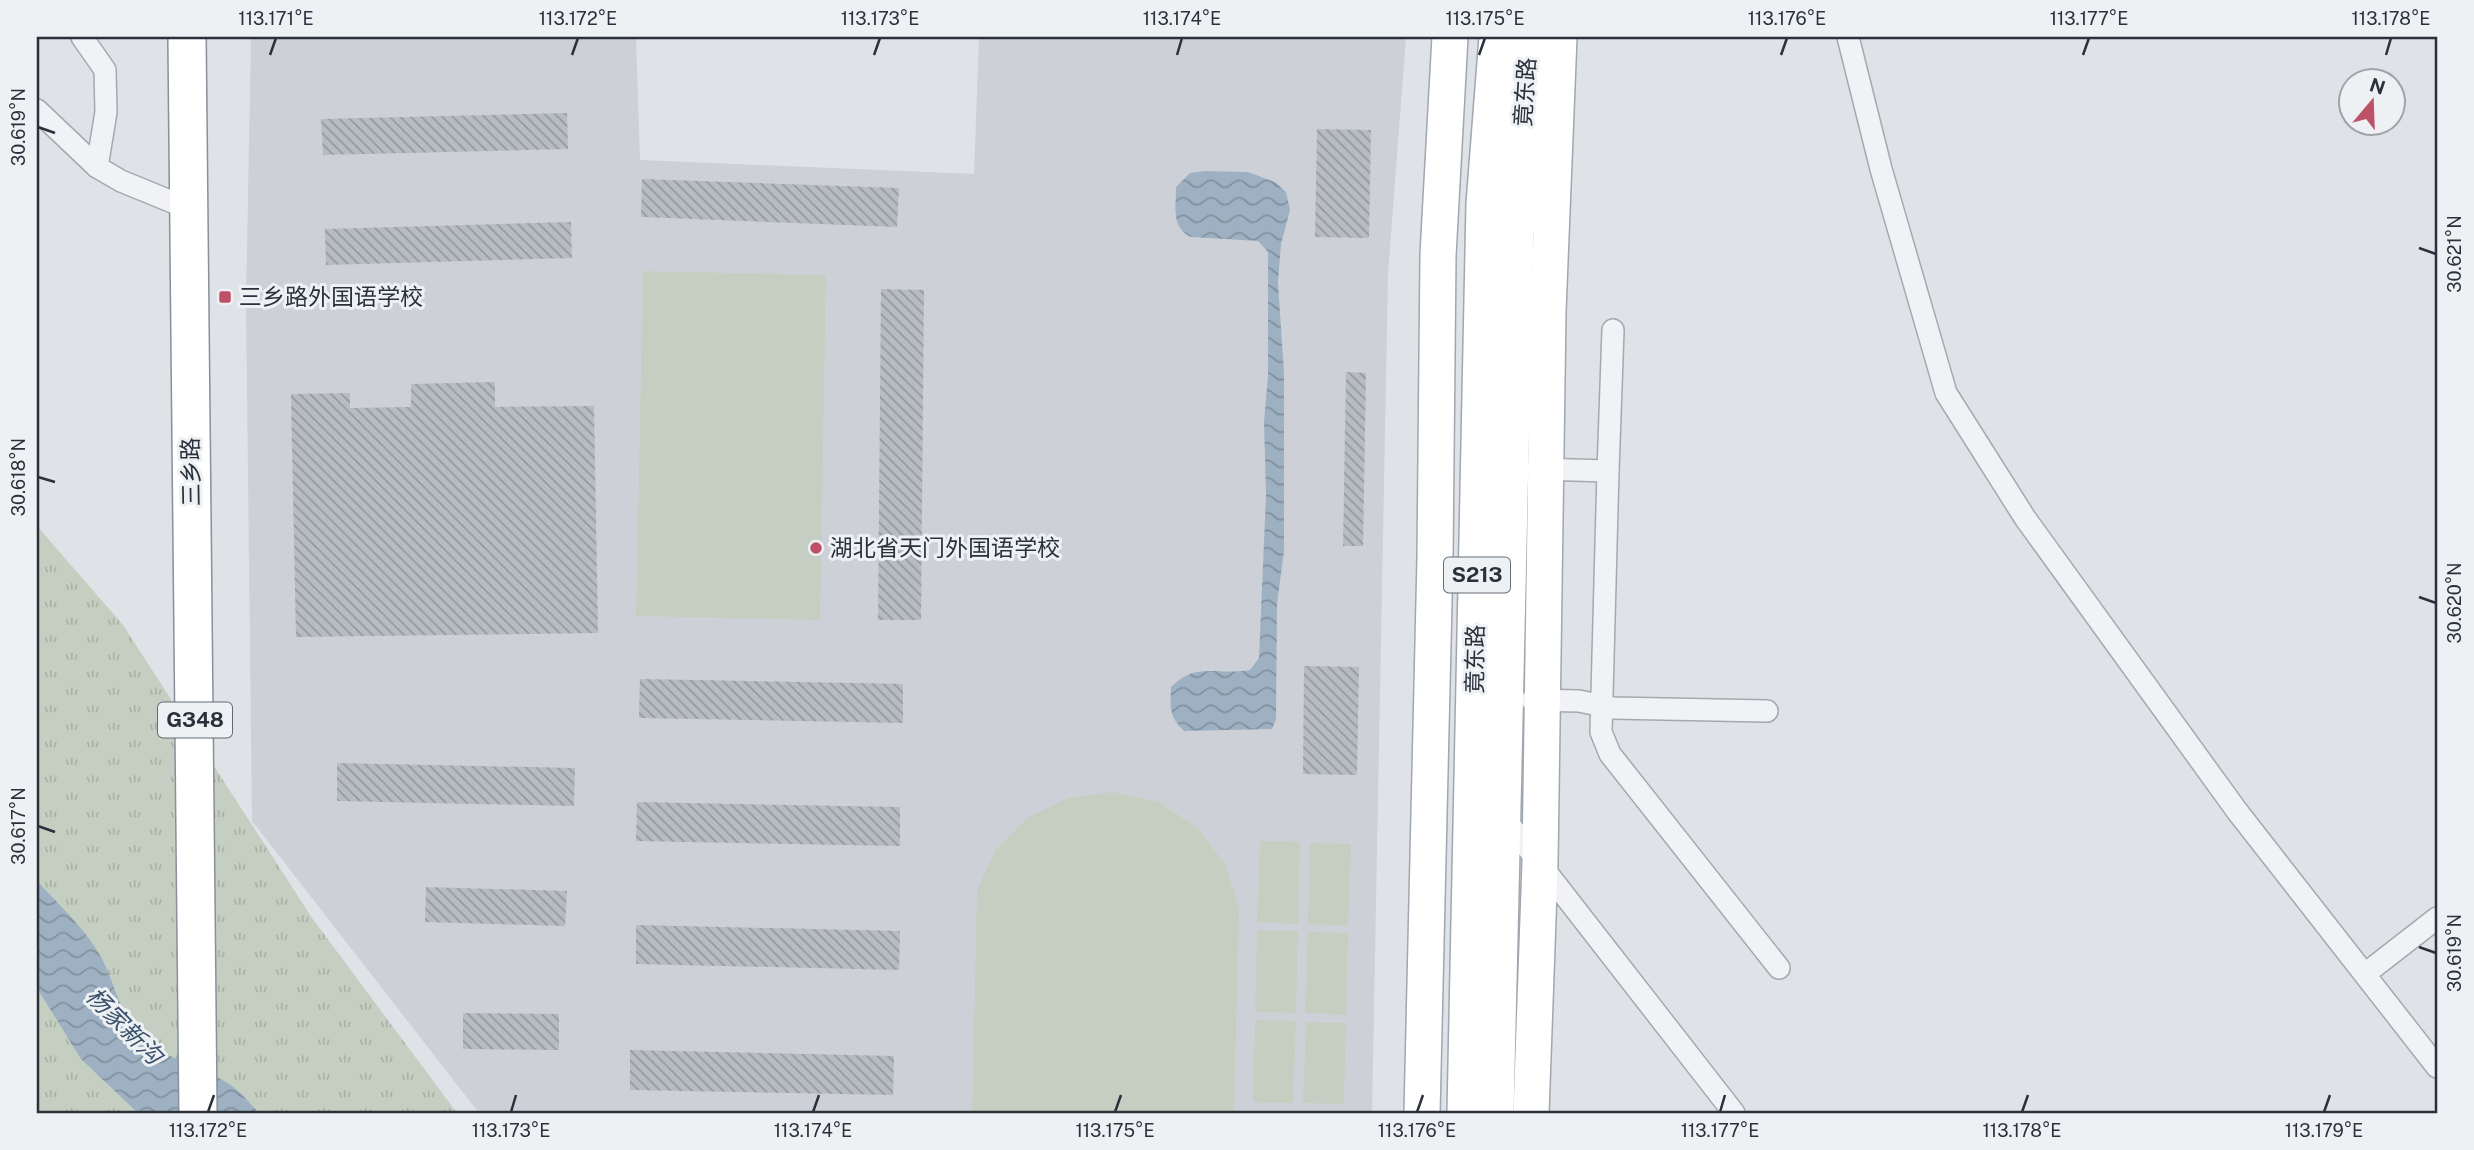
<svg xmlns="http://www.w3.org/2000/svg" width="2474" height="1150" font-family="'Public Sans','Noto Sans SC',sans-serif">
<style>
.built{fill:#cdd1d7}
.grass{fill:#c5cfc1}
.park{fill:url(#park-tufts)}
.water{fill:url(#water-waves)}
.building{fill:url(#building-back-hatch)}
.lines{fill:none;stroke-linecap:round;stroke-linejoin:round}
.minor-casing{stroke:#a5a9af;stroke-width:24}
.primary-casing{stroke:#9fa7b0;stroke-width:38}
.trunk-casing{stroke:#88909b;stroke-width:40}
.minor{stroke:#f1f2f5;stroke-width:21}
.primary{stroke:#fff;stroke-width:35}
.trunk{stroke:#fff;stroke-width:37}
.ticks{fill:none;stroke:#2a313b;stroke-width:2.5}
.poi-dot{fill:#bd5167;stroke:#eef1f4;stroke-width:2.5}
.labels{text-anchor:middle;stroke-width:6;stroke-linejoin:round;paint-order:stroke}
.shield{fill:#eef1f4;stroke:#656b72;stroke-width:2}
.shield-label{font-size:21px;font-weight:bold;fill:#2a313b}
.street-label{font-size:23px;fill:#2a313b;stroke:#eef1f4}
.poi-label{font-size:23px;fill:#2a313b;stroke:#eef1f4;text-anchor:start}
.water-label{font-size:24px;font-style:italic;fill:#39516a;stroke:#eef1f4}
.neatline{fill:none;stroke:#2a313b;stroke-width:2.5}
.ticks-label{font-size:18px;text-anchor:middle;fill:#2a313b}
</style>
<defs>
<pattern id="park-tufts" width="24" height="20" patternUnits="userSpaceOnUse" patternTransform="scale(1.75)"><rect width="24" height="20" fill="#c5cfc1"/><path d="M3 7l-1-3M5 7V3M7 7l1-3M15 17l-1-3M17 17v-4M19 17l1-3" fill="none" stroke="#a9b2a7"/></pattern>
<pattern id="water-waves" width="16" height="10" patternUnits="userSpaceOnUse" patternTransform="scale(1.75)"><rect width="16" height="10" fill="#9eb1c2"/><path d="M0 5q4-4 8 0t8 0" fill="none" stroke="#81919f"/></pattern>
<pattern id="building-back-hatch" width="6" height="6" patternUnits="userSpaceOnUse" patternTransform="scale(1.75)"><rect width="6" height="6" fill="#b7bbc2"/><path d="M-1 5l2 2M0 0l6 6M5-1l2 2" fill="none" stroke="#95999f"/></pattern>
</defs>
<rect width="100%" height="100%" fill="#dfe2e6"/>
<path class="built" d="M 251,37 L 636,37 L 640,160 L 974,174 L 979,37 L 1406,37 L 1388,274 L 1372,1113 L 479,1113 L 252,821 L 246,303 Z"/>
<g class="grass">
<path d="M 643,271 L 826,275 L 820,620 L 636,616 Z"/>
<path d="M 1113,792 L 1158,802 L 1197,827 L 1225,864 L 1239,908 L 1234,1113 L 972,1113 L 977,890 L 995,851 L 1027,818 L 1068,798 Z"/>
<path d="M 1260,841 L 1300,842 L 1298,924 L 1257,922 Z"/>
<path d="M 1310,843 L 1351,844 L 1348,926 L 1308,924 Z"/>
<path d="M 1257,930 L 1298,931 L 1296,1013 L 1255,1012 Z"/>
<path d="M 1308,932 L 1348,933 L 1346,1015 L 1305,1013 Z"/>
<path d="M 1255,1020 L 1296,1021 L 1293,1103 L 1253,1102 Z"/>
<path d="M 1306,1022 L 1346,1023 L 1344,1104 L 1303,1103 Z"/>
</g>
<path class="park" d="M 37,526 L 123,625 L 312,918 L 457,1113 L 37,1113 Z"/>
<g class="water">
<path d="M 1204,171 L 1248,172 L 1275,182 L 1286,192 L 1290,210 L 1281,244 L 1278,282 L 1284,373 L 1284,551 L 1277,604 L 1276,719 L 1272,729 L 1184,731 C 1169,717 1170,707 1171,687 C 1196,661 1218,676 1250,670 L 1259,658 L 1266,495 L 1264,422 L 1268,375 L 1268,252 L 1258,241 L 1191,237 C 1171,227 1176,207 1176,187 L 1190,173 Z"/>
<path d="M 37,881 C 60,906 86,929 102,959 C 114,982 119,1010 136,1031 C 157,1057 197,1064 224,1081 C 239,1089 248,1101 259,1113 L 138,1113 L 81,1059 L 37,988 Z"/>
</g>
<g class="building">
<path d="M 567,113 L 568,149 L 323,155 L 321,119 Z"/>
<path d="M 1317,129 L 1371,130 L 1369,238 L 1315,237 Z"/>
<path d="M 642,179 L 899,188 L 897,227 L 641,217 Z"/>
<path d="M 571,222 L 572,258 L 326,265 L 325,229 Z"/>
<path d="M 881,289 L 924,290 L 921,620 L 878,620 Z"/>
<path d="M 1346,372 L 1366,373 L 1363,546 L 1343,546 Z"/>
<path d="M 495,382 L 495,407 L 594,406 L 598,633 L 296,637 L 291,394 L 350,393 L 350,408 L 411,407 L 411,384 Z"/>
<path d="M 1304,666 L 1359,667 L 1357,775 L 1303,774 Z"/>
<path d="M 640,679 L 903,684 L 903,723 L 639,718 Z"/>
<path d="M 337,763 L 575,768 L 574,806 L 337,801 Z"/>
<path d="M 637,802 L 900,807 L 900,846 L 636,841 Z"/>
<path d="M 426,887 L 567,891 L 565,926 L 425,922 Z"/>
<path d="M 636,925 L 900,931 L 899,970 L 636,964 Z"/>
<path d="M 463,1013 L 559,1014 L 559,1050 L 463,1049 Z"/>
<path d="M 630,1050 L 894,1056 L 893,1095 L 630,1090 Z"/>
</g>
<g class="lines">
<g class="minor-casing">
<g id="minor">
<path d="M 82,37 L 105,70 L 106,112 L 97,167 L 121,181 L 187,208"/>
<path d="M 1848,37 L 1881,169 L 1946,393 L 2025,518 L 2237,811 L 2437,1067"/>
<path d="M 37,110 L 97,167"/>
<path d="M 1537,469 L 1608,471 L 1601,732 L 1610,754 L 1779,968"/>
<path d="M 1608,471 L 1613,330"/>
<path d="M 1532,700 L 1579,701 L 1613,708 L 1767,711"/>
<path d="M 1502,815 L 1734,1113"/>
<path d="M 2365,974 L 2437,918"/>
</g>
</g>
<g class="primary-casing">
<g id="primary">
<path d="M 1422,1113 L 1435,558 L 1438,255 L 1450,37"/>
<path d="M 1465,1113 L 1484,204 L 1497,37"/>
<path d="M 1496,1113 L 1516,236 L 1529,37"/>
<path d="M 1531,1113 L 1540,863 L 1548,311 L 1559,37"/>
</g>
</g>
<g class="trunk-casing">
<path id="trunk" d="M 187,37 L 198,1113"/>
</g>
<use href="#minor" class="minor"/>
<use href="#primary" class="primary"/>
<use href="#trunk" class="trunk"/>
</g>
<path class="ticks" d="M 270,55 L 276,38M 572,55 L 578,38M 874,55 L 880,38M 1177,55 L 1182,38M 1479,55 L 1485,38M 1781,55 L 1787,38M 2083,55 L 2089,38M 2386,55 L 2391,38M 38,127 L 55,133M 2419,248 L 2436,254M 38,477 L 55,482M 2419,597 L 2436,603M 38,826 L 55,832M 2419,947 L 2436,953M 208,1112 L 214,1095M 511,1112 L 516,1095M 813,1112 L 819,1095M 1115,1112 L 1121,1095M 1417,1112 L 1423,1095M 1720,1112 L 1725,1095M 2022,1112 L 2028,1095M 2324,1112 L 2330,1095"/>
<g class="poi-dot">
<rect x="218" y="290" width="14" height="14" rx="3.5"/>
<circle cx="816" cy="548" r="7"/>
</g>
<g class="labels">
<g class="shield">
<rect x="1444" y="557.5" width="66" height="35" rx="5"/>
<rect x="158" y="702.5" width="74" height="35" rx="5"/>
</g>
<g class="shield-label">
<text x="1477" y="582">S213</text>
<text x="195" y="727">G348</text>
</g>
<g class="street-label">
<text transform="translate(1525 92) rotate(-86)" y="8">竟东路</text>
<text transform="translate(191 472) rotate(-91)" y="8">三乡路</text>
<text transform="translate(1475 659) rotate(-89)" y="8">竟东路</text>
</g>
<g class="poi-label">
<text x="239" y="305">三乡路外国语学校</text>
<text x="830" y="556">湖北省天门外国语学校</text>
</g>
<g class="water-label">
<text transform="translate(124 1026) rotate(45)" y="8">杨家新沟</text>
</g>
</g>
<rect width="2474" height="1150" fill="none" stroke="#eef1f4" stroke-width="77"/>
<g transform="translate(2372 102) rotate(19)"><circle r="33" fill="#eef1f4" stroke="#a0a4aa" stroke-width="2"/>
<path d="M0-5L12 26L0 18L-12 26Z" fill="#bd5167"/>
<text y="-10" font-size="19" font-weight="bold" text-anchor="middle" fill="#2a313b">N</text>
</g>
<rect x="38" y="38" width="2398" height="1074" class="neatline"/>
<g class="ticks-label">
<text x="276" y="25">113.171°E</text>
<text x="578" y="25">113.172°E</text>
<text x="880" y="25">113.173°E</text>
<text x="1182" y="25">113.174°E</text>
<text x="1485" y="25">113.175°E</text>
<text x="1787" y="25">113.176°E</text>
<text x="2089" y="25">113.177°E</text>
<text x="2391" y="25">113.178°E</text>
<text transform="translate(19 127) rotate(-90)" y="6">30.619°N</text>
<text transform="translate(2455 254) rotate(-90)" y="6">30.621°N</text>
<text transform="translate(19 477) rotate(-90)" y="6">30.618°N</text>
<text transform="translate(2455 603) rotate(-90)" y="6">30.620°N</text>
<text transform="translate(19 826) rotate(-90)" y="6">30.617°N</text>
<text transform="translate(2455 953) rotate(-90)" y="6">30.619°N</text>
<text x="208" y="1137">113.172°E</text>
<text x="511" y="1137">113.173°E</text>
<text x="813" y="1137">113.174°E</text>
<text x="1115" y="1137">113.175°E</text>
<text x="1417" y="1137">113.176°E</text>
<text x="1720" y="1137">113.177°E</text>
<text x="2022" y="1137">113.178°E</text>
<text x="2324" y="1137">113.179°E</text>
</g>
</svg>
